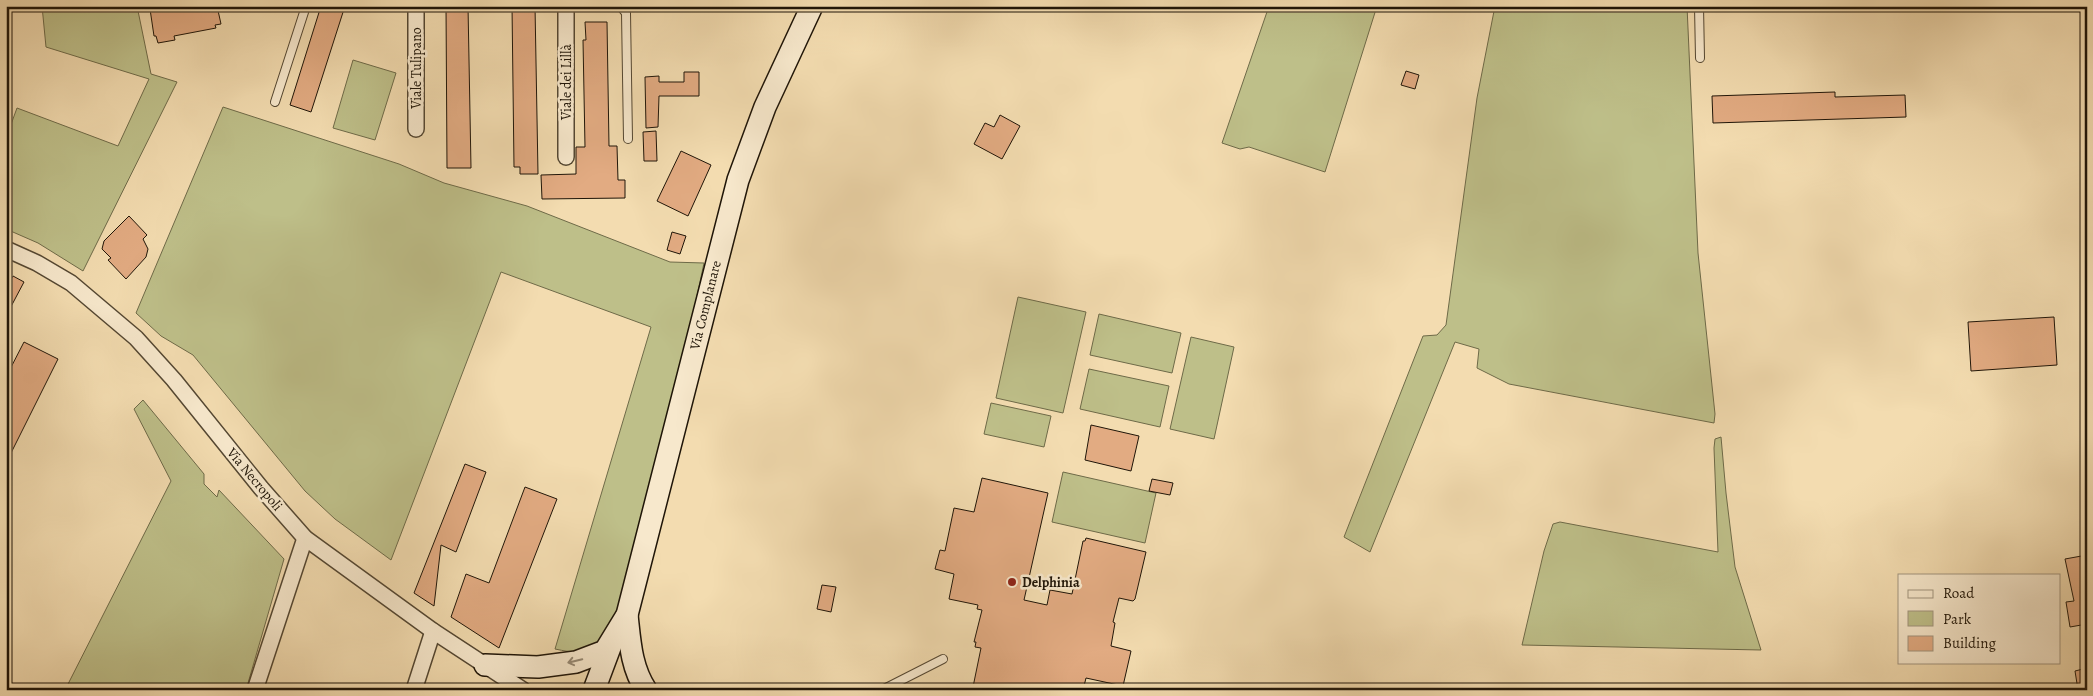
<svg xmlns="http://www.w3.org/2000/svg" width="2093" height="696" font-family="Alegreya,serif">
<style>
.green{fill:#bebf89;stroke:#6e6a48}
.building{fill:#e2ab82;stroke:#1f1508}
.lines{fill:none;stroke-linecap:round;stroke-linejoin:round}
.service-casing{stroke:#544732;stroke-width:10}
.minor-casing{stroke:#544732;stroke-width:18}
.secondary-casing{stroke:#1f1508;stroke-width:24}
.service{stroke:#f7e8cc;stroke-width:8}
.minor{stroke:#f7e8cc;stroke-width:15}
.secondary{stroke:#f7e8cc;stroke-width:21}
.oneway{stroke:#968974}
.poi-dot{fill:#8f2418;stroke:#f7e8cc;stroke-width:2}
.labels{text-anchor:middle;stroke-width:5;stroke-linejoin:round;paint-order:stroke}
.street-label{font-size:14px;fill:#1f1508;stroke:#f7e8cc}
.poi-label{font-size:14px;font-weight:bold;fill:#1f1508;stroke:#f7e8cc;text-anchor:start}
</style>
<rect width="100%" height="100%" fill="#f3dcb0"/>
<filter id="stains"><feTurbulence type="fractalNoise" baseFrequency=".004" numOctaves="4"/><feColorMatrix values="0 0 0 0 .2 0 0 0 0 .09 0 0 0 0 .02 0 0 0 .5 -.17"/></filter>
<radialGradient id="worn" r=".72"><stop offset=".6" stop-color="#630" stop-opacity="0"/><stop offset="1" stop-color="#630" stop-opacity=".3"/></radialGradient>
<g class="green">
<path d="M 42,6 L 137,6 L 151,74 L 177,82 L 83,271 L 38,243 L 6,229 L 6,138 L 17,108 L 118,146 L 149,79 L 46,47 Z"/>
<path d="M 1269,6 L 1377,6 L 1325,172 L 1249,147 L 1240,149 L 1222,143 Z"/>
<path d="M 1495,6 L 1687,6 L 1698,253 L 1715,414 L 1714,423 L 1509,384 L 1477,368 L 1479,349 L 1455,342 L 1370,552 L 1344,537 L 1423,336 L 1437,335 L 1446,325 L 1477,98 Z"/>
<path d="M 353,60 L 396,73 L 375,140 L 333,128 Z"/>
<path d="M 223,107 L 399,164 L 444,183 L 527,206 L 670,262 L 704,263 L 687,343 L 615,622 C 592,650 592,657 555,649 L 651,327 L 501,272 L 391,560 L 335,519 L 305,491 L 193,355 L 161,336 L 136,313 Z"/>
<path d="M 1018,297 L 1086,312 L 1063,413 L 996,398 Z"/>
<path d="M 1099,314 L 1181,333 L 1172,373 L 1090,355 Z"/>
<path d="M 1191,337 L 1234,347 L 1214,439 L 1170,429 Z"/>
<path d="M 1089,369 L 1169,386 L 1160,427 L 1080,409 Z"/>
<path d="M 143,400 L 204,474 L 204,484 L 217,497 L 219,490 L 284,559 L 246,690 L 65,690 L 171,481 L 134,409 Z"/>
<path d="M 991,403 L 1051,416 L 1044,447 L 984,434 Z"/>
<path d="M 1721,437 L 1726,493 L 1735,567 L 1761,650 L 1522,645 L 1544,551 L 1553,524 L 1560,522 L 1718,552 L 1714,448 L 1715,439 Z"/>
<path d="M 1063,472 L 1156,493 L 1145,543 L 1052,522 Z"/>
</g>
<g class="building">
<path d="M 163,6 L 217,6 L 221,24 L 215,25 L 216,28 L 174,36 L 175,40 L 158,43 L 156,36 L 154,36 L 150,9 Z"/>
<path d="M 321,6 L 345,6 L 311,112 L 290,105 Z"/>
<path d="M 446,6 L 468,6 L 471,168 L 447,168 Z"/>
<path d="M 512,6 L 535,6 L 538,174 L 520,174 L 520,167 L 514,167 Z"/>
<path d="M 585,22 L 607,22 L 609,146 L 617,146 L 618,180 L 625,180 L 625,198 L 542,199 L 541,175 L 576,174 L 576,147 L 585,147 L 583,40 L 586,40 Z"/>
<path d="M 1406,71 L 1419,75 L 1415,89 L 1401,85 Z"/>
<path d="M 684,72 L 699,72 L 699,96 L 659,96 L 658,127 L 646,128 L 645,77 L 659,76 L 659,82 L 684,82 Z"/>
<path d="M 1835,92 L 1835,97 L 1905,95 L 1906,117 L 1713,123 L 1712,96 Z"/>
<path d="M 1000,115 L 1020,126 L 1002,159 L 974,144 L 985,123 L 994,127 Z"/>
<path d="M 656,131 L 657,161 L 644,161 L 643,132 Z"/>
<path d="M 681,151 L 711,165 L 688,216 L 657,201 Z"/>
<path d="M 129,216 L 147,235 L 143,239 L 148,249 L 146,257 L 126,279 L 108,260 L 111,258 L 102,249 L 104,241 Z"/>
<path d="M 672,232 L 686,236 L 680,254 L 667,250 Z"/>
<path d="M 13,276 L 24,282 L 6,316 L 6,288 Z"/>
<path d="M 2054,317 L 2057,365 L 1971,371 L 1968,322 Z"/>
<path d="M 24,342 L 58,359 L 6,463 L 6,377 Z"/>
<path d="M 1091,425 L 1139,436 L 1131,471 L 1085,460 Z"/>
<path d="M 465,464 L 486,472 L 456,552 L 441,545 L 434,606 L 414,593 Z"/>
<path d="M 982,478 L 1048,493 L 1024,600 L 1047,605 L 1050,590 L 1072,594 L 1083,541 L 1085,541 L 1086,538 L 1146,552 L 1135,599 L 1133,601 L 1119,598 L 1113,622 L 1115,623 L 1111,646 L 1131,651 L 1123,686 L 1086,678 L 1083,690 L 984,690 L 973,687 L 981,648 L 975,647 L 976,642 L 974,642 L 982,610 L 977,609 L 978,605 L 949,599 L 954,574 L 935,569 L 940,550 L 945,551 L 954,508 L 974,512 Z"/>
<path d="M 1152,479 L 1173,483 L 1170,495 L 1149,491 Z"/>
<path d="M 525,487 L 557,499 L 499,648 L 451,617 L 466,574 L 489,583 Z"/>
<path d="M 2087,555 L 2087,624 L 2070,627 L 2066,602 L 2074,601 L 2065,559 Z"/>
<path d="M 822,585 L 836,587 L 831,612 L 817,609 Z"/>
<path d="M 2087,668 L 2087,690 L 2078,690 L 2075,671 Z"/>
</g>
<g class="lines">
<g class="service-casing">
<g id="service">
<path d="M 607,6 L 621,7 L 626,13 L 628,139"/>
<path d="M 1699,6 L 1700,58"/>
<path d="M 275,102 L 306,6"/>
<path d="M 882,690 L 943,659"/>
</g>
</g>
<g class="minor-casing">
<g id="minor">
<path d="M 566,6 L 566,157"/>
<path d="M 416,129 L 416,6"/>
<path d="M 6,249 L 37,263 L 71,283 L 136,338 L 174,380 L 261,488 L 305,538 L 433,631 L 523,690"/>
<path d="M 255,690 L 305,538"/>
<path d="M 414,690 L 433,631"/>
</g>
</g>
<g class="secondary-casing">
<g id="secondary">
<path d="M 627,615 C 630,642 631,667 646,690"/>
<path d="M 485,665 L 538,667 L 576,662 L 605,651 L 627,615 L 738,180 L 765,107 L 812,6"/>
<path d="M 594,690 L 612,642"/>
</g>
</g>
<use href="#service" class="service"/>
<use href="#minor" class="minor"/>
<use href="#secondary" class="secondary"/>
</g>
<defs><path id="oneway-shaft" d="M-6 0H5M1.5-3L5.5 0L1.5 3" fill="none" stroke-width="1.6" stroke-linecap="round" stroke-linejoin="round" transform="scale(1.25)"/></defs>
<use class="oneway" href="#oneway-shaft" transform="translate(575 661) rotate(166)"/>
<circle class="poi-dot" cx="1012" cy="582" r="5"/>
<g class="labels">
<g class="street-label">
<text transform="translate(416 68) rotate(-90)" y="5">Viale Tulipano</text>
<text transform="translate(566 82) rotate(-90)" y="5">Viale dei Lillà</text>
<text transform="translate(705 305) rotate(-76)" y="5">Via Complanare</text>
<text transform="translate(255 479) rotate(50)" y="5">Via Necropoli</text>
</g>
<g class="poi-label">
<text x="1022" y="587">Delphinia</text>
</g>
</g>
<rect width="2093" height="696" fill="none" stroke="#f3dcb0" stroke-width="25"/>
<rect x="8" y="8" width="2078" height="681" fill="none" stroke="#1f1508" stroke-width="2.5"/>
<rect x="12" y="12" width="2068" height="671" fill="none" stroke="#1f1508"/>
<rect x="1898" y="574" width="162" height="90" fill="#f7e8cc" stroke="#a1947e"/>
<rect x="1908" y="590" width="25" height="8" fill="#f7e8cc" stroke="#a1947e"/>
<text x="1943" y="598" font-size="15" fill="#1f1508">Road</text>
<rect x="1908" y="611" width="25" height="15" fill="#bebf89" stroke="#a1947e"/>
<text x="1943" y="624" font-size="15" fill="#1f1508">Park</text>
<rect x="1908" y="636" width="25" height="15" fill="#e2ab82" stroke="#a1947e"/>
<text x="1943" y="648" font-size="15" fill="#1f1508">Building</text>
<rect width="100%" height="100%" filter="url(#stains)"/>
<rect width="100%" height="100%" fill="url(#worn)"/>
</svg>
